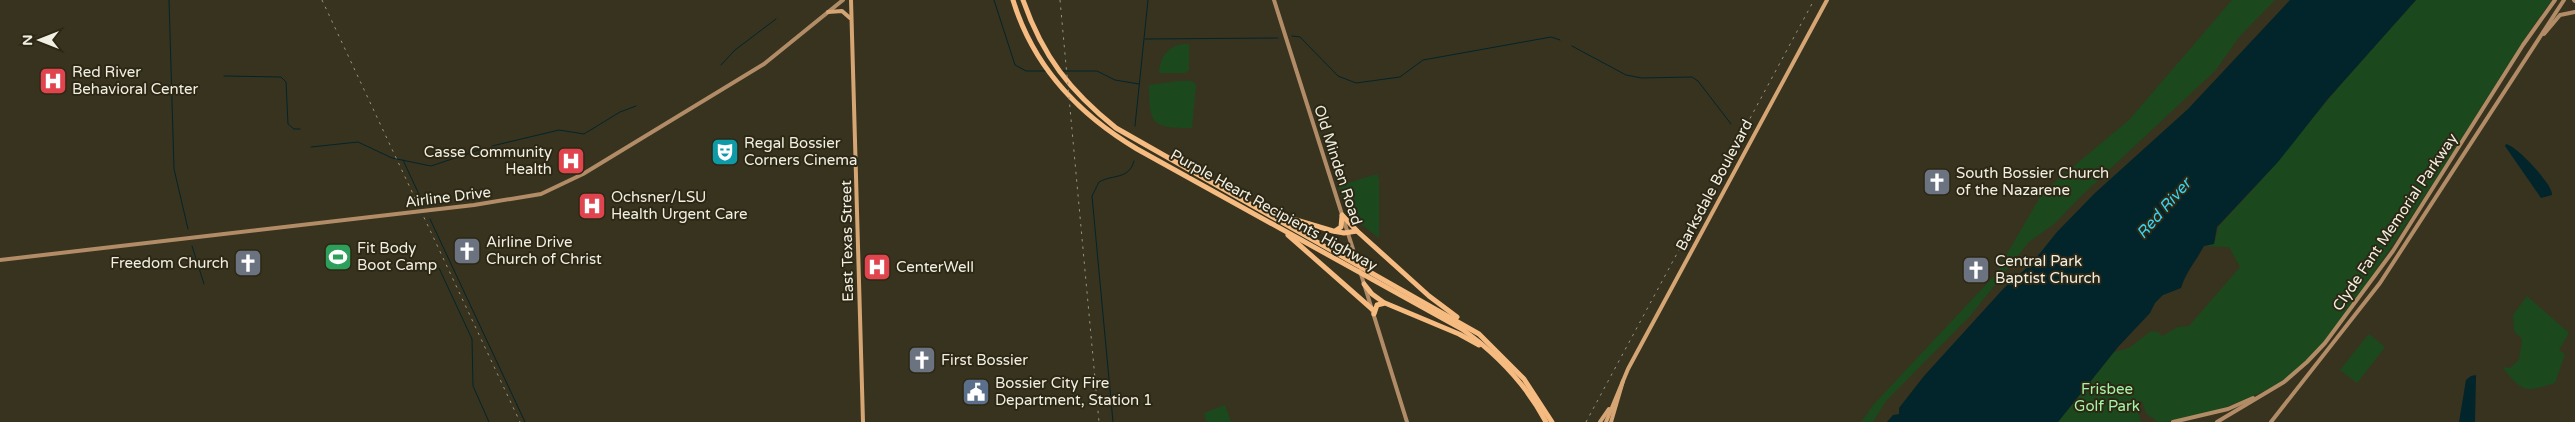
<svg xmlns="http://www.w3.org/2000/svg" width="2575" height="422" font-family="'Varela Round',sans-serif">
<style>
.green{fill:#1b491d}
.water{fill:#02242b}
.lines{fill:none;stroke-linecap:round;stroke-linejoin:round}
.stream{stroke:#02242b;stroke-width:1}
.secondary{stroke:#b28c67;stroke-width:4}
.primary{stroke:#d5a574;stroke-width:4}
.highway{stroke:#f5bb80;stroke-width:5}
.rail{stroke:#969382;stroke-width:1;stroke-dasharray:2.5 5;stroke-linecap:butt}
.labels{text-anchor:middle;stroke-width:4;stroke-linejoin:round;paint-order:stroke}
.poi-label{font-size:15px;fill:#f1efe2;stroke:#2d2815;text-anchor:start}
.street-label{font-size:15px;fill:#f1efe2;stroke:#2d2815}
.park-label{font-size:15px;fill:#a6f4a5;stroke:#2d2815}
.water-label{font-size:16px;font-style:italic;fill:#36d4f3;stroke:#2d2815}
</style>
<rect width="100%" height="100%" fill="#37331f"/>
<g class="green">
<path d="M 2232,0 L 2275,0 L 2240,36 L 2215,71 L 2081,196 L 2054,224 L 2029,242 L 1970,316 L 1886,401 L 1873,422 L 1861,422 L 1874,404 L 1994,276 L 2043,192 L 2129,120 Z"/>
<path d="M 2416,0 L 2552,0 L 2531,29 C 2478,111 2428,194 2373,274 C 2348,309 2322,352 2286,378 C 2258,398 2192,422 2158,422 L 2146,413 L 2142,401 L 2135,404 L 2141,422 L 2058,422 L 2114,352 L 2129,348 L 2151,331 L 2158,332 L 2162,336 L 2178,327 L 2189,326 L 2240,267 L 2229,247 L 2204,246 L 2214,244 L 2219,226 L 2257,185 L 2342,83 Z"/>
<path d="M 1189,44 L 1189,70 L 1185,73 L 1159,73 C 1160,55 1170,43 1189,44 Z"/>
<path d="M 1178,81 L 1192,81 L 1196,85 L 1192,128 C 1152,128 1149,125 1149,85 Z"/>
<path d="M 1377,174 L 1379,179 L 1379,238 L 1348,214 L 1338,186 Z"/>
<path d="M 2527,296 L 2569,333 L 2559,350 L 2565,354 L 2555,383 C 2523,393 2523,392 2502,367 L 2510,368 L 2519,360 L 2522,339 L 2514,331 L 2513,315 Z"/>
<path d="M 2369,334 L 2385,347 L 2357,383 L 2340,370 Z"/>
<path d="M 1225,405 L 1231,422 L 1206,422 L 1204,413 Z"/>
</g>
<g class="water">
<path d="M 2290,0 L 2416,0 L 2327,100 L 2278,162 L 2217,227 L 2214,244 L 2204,246 C 2196,261 2186,272 2181,288 L 2163,295 L 2155,303 L 2150,313 L 2118,347 L 2058,422 L 1887,422 L 1893,415 L 1899,414 L 1899,408 L 1924,376 L 2004,288 L 2032,263 L 2057,232 L 2095,193 L 2188,109 Z"/>
<path d="M 2506,144 C 2517,146 2554,186 2552,195 L 2541,198 L 2505,146 Z"/>
<path d="M 2476,375 L 2475,422 L 2459,422 L 2466,380 L 2471,376 Z"/>
</g>
<g class="lines">
<g class="stream">
<path d="M 169,0 L 174,169 L 188,229"/>
<path d="M 994,0 L 1015,65 L 1026,71 L 1047,71"/>
<path d="M 1292,36 L 1300,37 L 1338,76 L 1356,83 L 1400,77 L 1423,60 L 1551,37 L 1560,40"/>
<path d="M 1145,39 L 1278,38"/>
<path d="M 1572,46 L 1626,75 L 1642,78 L 1692,77 L 1698,81 L 1731,124"/>
<path d="M 721,65 L 735,50 L 776,19"/>
<path d="M 1063,71 L 1097,71 L 1115,80 L 1139,84"/>
<path d="M 224,76 L 281,77 L 286,82 L 288,124 L 294,129 L 300,129"/>
<path d="M 1135,126 L 1148,0"/>
<path d="M 492,146 L 559,130 L 584,134 L 620,112 L 636,106"/>
<path d="M 311,147 L 358,142 L 392,158 L 431,166 L 485,148"/>
<path d="M 403,160 L 423,203"/>
<path d="M 430,219 L 525,422"/>
<path d="M 192,246 L 204,284"/>
<path d="M 439,268 L 472,339 L 473,386 L 489,422"/>
<path d="M 1113,422 L 1092,196 L 1099,182 C 1113,174 1129,180 1134,161"/>
</g>
<g class="secondary">
<path d="M 1274,0 L 1358,265"/>
<path d="M 2574,0 L 2575,1"/>
<path d="M 2544,34 L 2560,15 L 2575,12"/>
<path d="M 0,260 L 474,205 L 541,194 L 583,174 L 764,64 L 843,0"/>
<path d="M 1360,271 L 1407,422"/>
<path d="M 2173,422 L 2228,409 L 2253,398"/>
<path d="M 2217,422 L 2284,382 L 2307,362 L 2325,343 L 2393,251 L 2523,45 L 2555,0"/>
<path d="M 2271,422 L 2380,283 L 2564,0"/>
</g>
<g class="primary">
<path d="M 851,0 L 863,422"/>
<path d="M 828,12 L 842,11 L 850,18"/>
<path d="M 1600,422 L 1609,409"/>
<path d="M 1606,422 L 1628,369 L 1827,0"/>
<path d="M 1611,422 L 1623,381"/>
</g>
<g class="highway">
<path d="M 1013,0 C 1033,66 1078,114 1137,149 L 1462,329 C 1497,354 1526,384 1546,422"/>
<path d="M 1023,0 C 1043,57 1070,91 1116,128 L 1479,334 L 1524,379 L 1552,422"/>
<path d="M 1266,211 L 1333,231 L 1344,233 L 1357,231 L 1429,296 L 1457,317"/>
<path d="M 1342,215 L 1357,231"/>
<path d="M 1335,231 L 1341,227 L 1342,216"/>
<path d="M 1288,235 L 1372,309"/>
<path d="M 1364,284 L 1372,294 L 1383,302"/>
<path d="M 1374,314 L 1377,305 L 1385,303 L 1459,334 L 1479,345"/>
</g>
<g class="rail">
<path d="M 322,0 L 520,422"/>
<path d="M 1060,0 L 1099,422"/>
<path d="M 1586,422 L 1814,0"/>
</g>
</g>
<defs>
<g id="hospital-square" transform="scale(1.4375)"><rect x="-9" y="-9" width="18" height="18" rx="4" fill="#e0444e" stroke="#2d2815"/><path d="M-5-5h3v3.5h4V-5h3V5h-3V1.5h-4V5h-3Z" fill="#fff"/></g>
<g id="theatre-square" transform="scale(1.4375)"><rect x="-9" y="-9" width="18" height="18" rx="4" fill="#0f9aa8" stroke="#2d2815"/><path d="M-5-5.5Q0-4 5-5.5V0Q5 5 0 6Q-5 5-5 0ZM-3.3-2.5H-1v1.5H-3.3ZM1-2.5H3.3v1.5H1ZM-2.8 1Q0 5.5 2.8 1Z" fill="#fff"/></g>
<g id="church-square" transform="scale(1.4375)"><rect x="-9" y="-9" width="18" height="18" rx="4" fill="#6b7280" stroke="#2d2815"/><path d="M-1.2-6h2.4v3.5h3.3v2.4h-3.3V6h-2.4V-.1h-3.3v-2.4h3.3Z" fill="#fff"/></g>
<g id="stadium-square" transform="scale(1.4375)"><rect x="-9" y="-9" width="18" height="18" rx="4" fill="#2e9e5b" stroke="#2d2815"/><path d="M0-5a6.5 5 0 1 0 0 10a6.5 5 0 1 0 0-10ZM-3.5-1.8h7v3.6h-7Z" fill="#fff"/></g>
<g id="civic-square" transform="scale(1.4375)"><rect x="-9" y="-9" width="18" height="18" rx="4" fill="#5c6f8a" stroke="#2d2815"/><path d="M-.6-6.5H3V-4.5H.6V-3L4-1V1h2V6H-6V1h2V-1L-.6-3ZM-1.2 2.5V6h2.4V2.5Z" fill="#fff"/></g>
</defs>
<g fill-rule="evenodd">
<use href="#hospital-square" x="53" y="81"/>
<use href="#theatre-square" x="725" y="152"/>
<use href="#hospital-square" x="571" y="161"/>
<use href="#church-square" x="1937" y="182"/>
<use href="#hospital-square" x="592" y="206"/>
<use href="#church-square" x="467" y="251"/>
<use href="#stadium-square" x="338" y="257"/>
<use href="#church-square" x="248" y="263"/>
<use href="#hospital-square" x="877" y="267"/>
<use href="#church-square" x="1976" y="270"/>
<use href="#church-square" x="922" y="360"/>
<use href="#civic-square" x="976" y="392"/>
</g>
<g class="labels">
<g class="poi-label">
<text x="72" y="77">Red River<tspan x="72" dy="17">Behavioral Center</tspan></text>
<text x="744" y="148">Regal Bossier<tspan x="744" dy="17">Corners Cinema</tspan></text>
<text x="552" y="157" text-anchor="end">Casse Community<tspan x="552" dy="17">Health</tspan></text>
<text x="1956" y="178">South Bossier Church<tspan x="1956" dy="17">of the Nazarene</tspan></text>
<text x="611" y="202">Ochsner/LSU<tspan x="611" dy="17">Health Urgent Care</tspan></text>
<text x="486" y="247">Airline Drive<tspan x="486" dy="17">Church of Christ</tspan></text>
<text x="357" y="253">Fit Body<tspan x="357" dy="17">Boot Camp</tspan></text>
<text x="1995" y="266">Central Park<tspan x="1995" dy="17">Baptist Church</tspan></text>
<text x="229" y="268" text-anchor="end">Freedom Church</text>
<text x="896" y="272">CenterWell</text>
<text x="941" y="365">First Bossier</text>
<text x="995" y="388">Bossier City Fire<tspan x="995" dy="17">Department, Station 1</tspan></text>
</g>
<g class="street-label">
<text transform="translate(1338 165) rotate(72)" y="5">Old Minden Road</text>
<text transform="translate(1714 185) rotate(-62)" y="5">Barksdale Boulevard</text>
<text transform="translate(448 197) rotate(-7)" y="5">Airline Drive</text>
<text transform="translate(1274 210) rotate(29)" y="5">Purple Heart Recipients Highway</text>
<text transform="translate(2395 222) rotate(-56)" y="5">Clyde Fant Memorial Parkway</text>
<text transform="translate(847 241) rotate(-91)" y="5">East Texas Street</text>
</g>
<g class="park-label">
<text x="2107" y="394">Frisbee<tspan x="2107" dy="17">Golf Park</tspan></text>
</g>
<g class="water-label">
<text transform="translate(2163 208) rotate(-49)" y="6">Red River</text>
</g>
</g>
<g transform="translate(40 40) rotate(270)" stroke="#2d2815" stroke-width="4" paint-order="stroke">
<path d="M0-4L9 19L0 12L-9 19Z" fill="#f1efe2"/>
<text y="-8" font-size="14" font-weight="bold" text-anchor="middle" fill="#f1efe2">N</text>
</g>
</svg>
